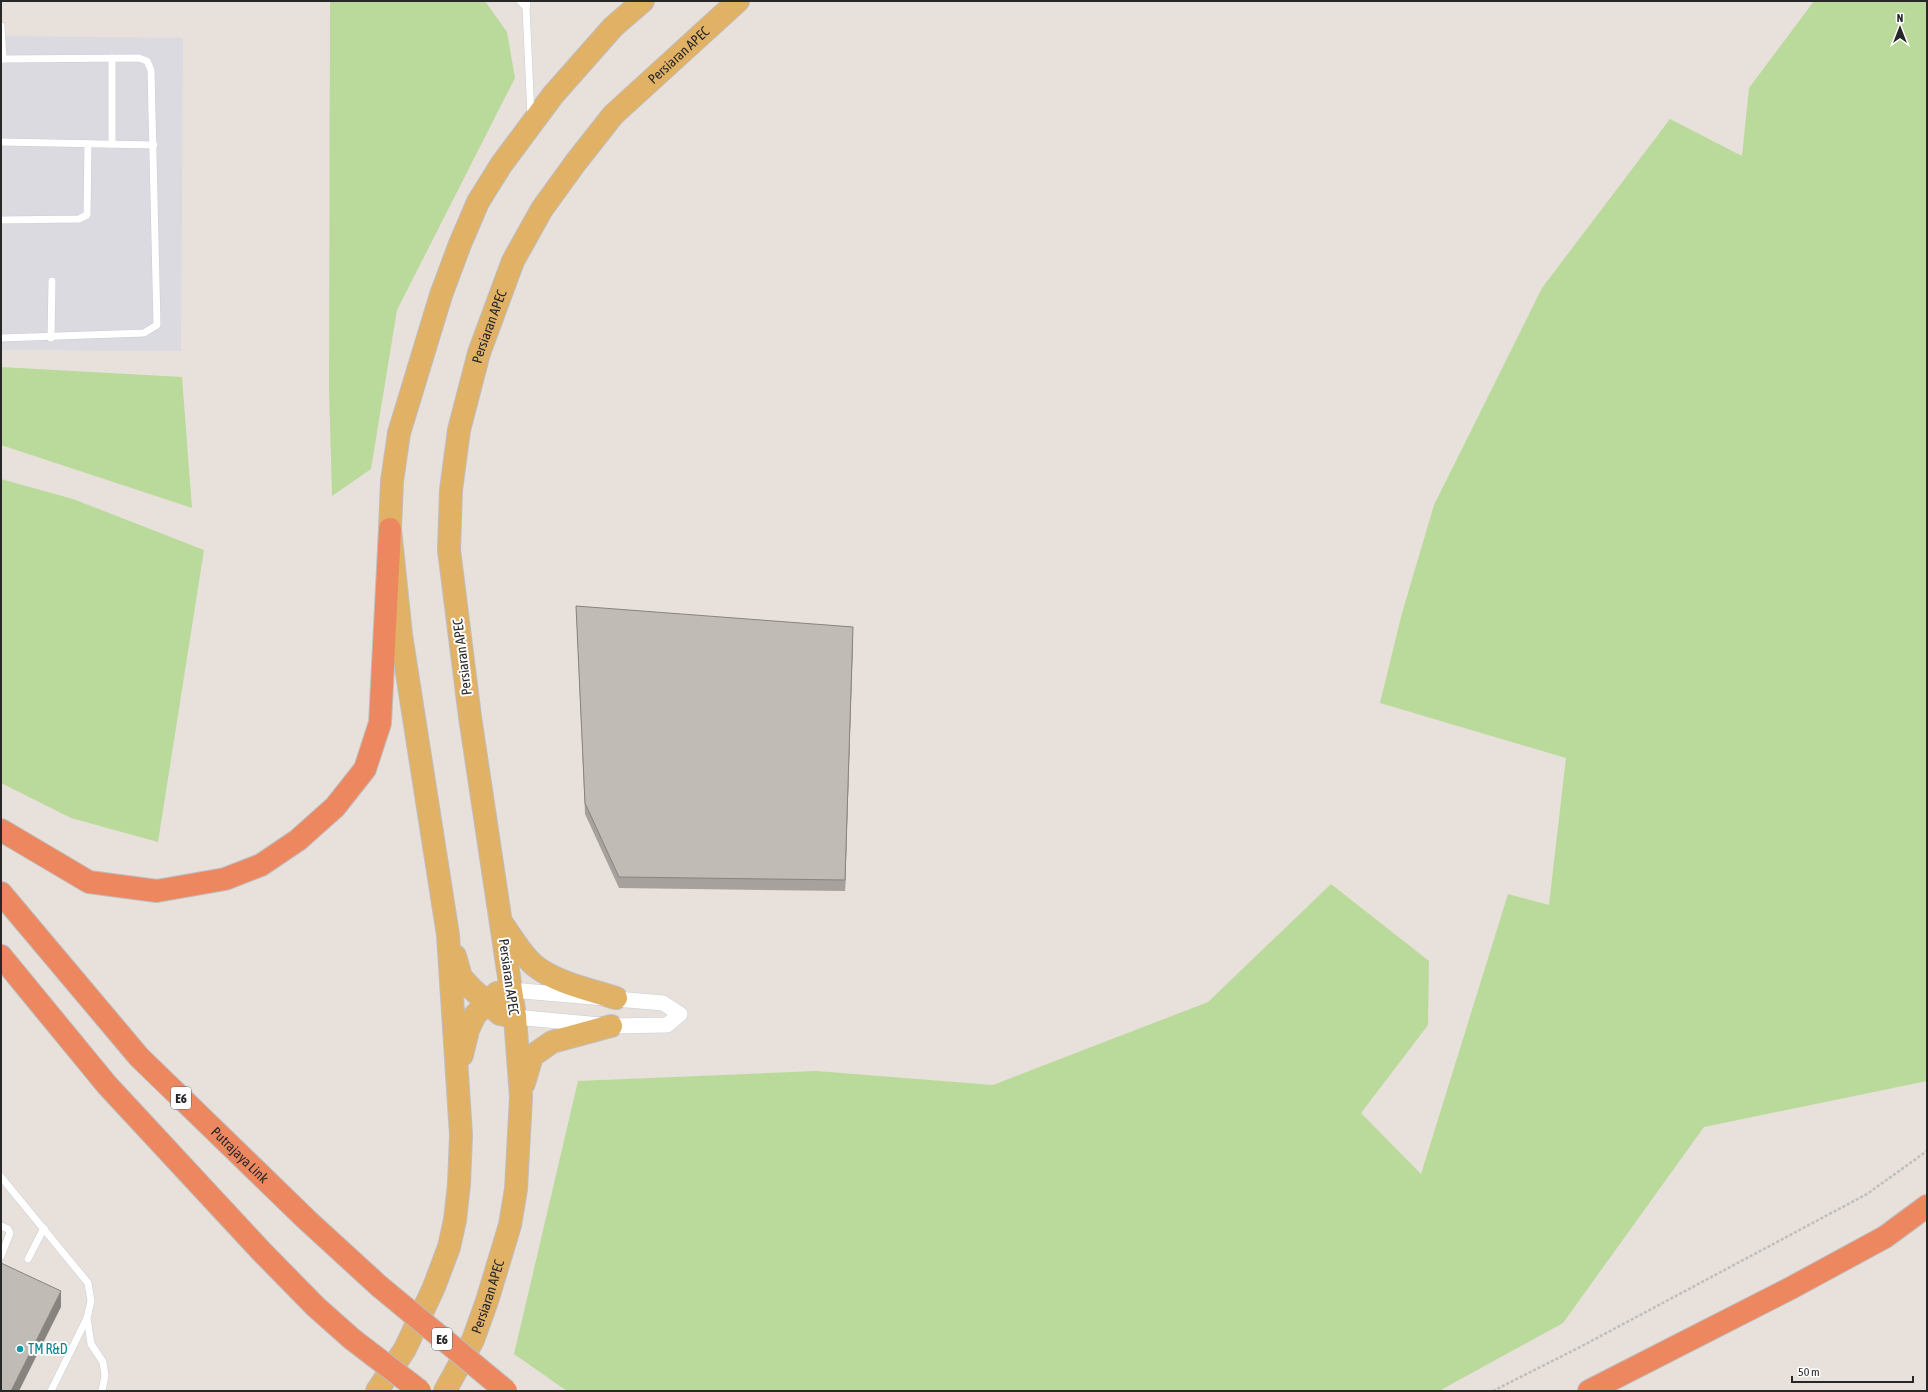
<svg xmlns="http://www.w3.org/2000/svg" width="1928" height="1392" font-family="'Asap Condensed',sans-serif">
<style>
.industrial{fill:#dbdae1}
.green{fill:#bada9b}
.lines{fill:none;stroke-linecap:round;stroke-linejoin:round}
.service-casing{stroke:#c8ced8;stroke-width:8}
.minor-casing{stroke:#c8ced8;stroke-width:16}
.primary-casing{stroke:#bebebe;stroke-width:24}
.motorway-casing{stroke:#bebebe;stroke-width:24}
.path{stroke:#bebebe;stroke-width:2.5;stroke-dasharray:3 2;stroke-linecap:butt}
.service{stroke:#fff;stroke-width:7}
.minor{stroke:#fff;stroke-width:15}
.primary{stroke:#e1b166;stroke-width:22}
.motorway{stroke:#ed8760;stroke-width:22}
.motorway-bridge-casing{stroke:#bebebe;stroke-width:24;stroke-linecap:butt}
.motorway-bridge{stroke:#ed8760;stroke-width:22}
.wall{fill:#a6a19c}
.shaded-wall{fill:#87837f}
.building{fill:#c1bbb5;stroke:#87837f}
.culture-dot{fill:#0f9aa8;stroke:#fff;stroke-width:1.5}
.labels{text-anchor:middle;stroke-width:4;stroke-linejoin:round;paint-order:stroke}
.shield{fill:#fff;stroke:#686868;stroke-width:1}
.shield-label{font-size:13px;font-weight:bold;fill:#272727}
.street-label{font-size:14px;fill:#272727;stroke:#fff}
.culture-label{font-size:14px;fill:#0d838f;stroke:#fff;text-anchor:start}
</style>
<rect width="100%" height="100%" fill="#e8e0da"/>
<path class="industrial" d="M 1,36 L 183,38 L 181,351 L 1,350 Z"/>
<g class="green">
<path d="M 330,1 L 485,1 L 507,32 L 515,78 L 397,310 L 371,469 L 332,496 L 329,389 Z"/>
<path d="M 1814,1 L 1927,1 L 1927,1081 L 1704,1127 L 1563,1323 L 1439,1391 L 567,1391 L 514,1354 L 578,1081 L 816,1071 L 993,1085 L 1208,1002 L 1331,884 L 1429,961 L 1428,1025 L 1361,1113 L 1421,1174 L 1508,894 L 1549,905 L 1566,758 L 1380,703 L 1402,613 L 1434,505 L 1542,288 L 1670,119 L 1742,156 L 1749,88 Z"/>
<path d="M 1,367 L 182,377 L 192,508 L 1,445 Z"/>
<path d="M 1,479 L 73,499 L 204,550 L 158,842 L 71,818 L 1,783 Z"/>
</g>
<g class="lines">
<g class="service-casing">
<g id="service">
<path d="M 520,1 L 526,7"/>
<path d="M 527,1 L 526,7 L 531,116"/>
<path d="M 1,26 L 3,59"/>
<path d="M 112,58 L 112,144"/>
<path d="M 1,59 L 139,58 L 147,61 L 151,70 L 157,325 L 144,333 L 1,338"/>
<path d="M 1,142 L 154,145"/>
<path d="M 1,220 L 79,219 L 87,215 L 88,144"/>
<path d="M 51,338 L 52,281"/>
<path d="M 1,1177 L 88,1283 L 91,1301 L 87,1318 L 51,1391"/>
<path d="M 1,1226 L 8,1229 L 10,1233 L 1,1256"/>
<path d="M 28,1259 L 44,1228"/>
<path d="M 87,1318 L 91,1344 L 103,1362 L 105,1376 L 102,1391"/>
</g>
</g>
<g class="minor-casing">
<path id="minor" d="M 511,990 L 663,1003 L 680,1014 L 667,1025 L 611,1026 L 515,1017"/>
</g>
<g class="primary-casing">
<g id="primary">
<path d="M 504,926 C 513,939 522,955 534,965 C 554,982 591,990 616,998"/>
<path d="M 455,956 L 461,977 L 472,989 L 500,1014 L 515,1017"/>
<path d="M 462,1055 L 468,1030 L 475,1015 L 497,993"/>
<path d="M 524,1083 L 532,1056 L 552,1042 L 611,1026"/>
<path d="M 377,1391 L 405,1349 L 434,1287 L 449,1247 L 455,1220 L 459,1184 L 461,1135 L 448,935 L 401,635 L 390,529 L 392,481 L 399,433 L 441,295 L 460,244 L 478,202 L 501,165 L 553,95 L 613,27 L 643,1"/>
<path id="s1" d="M 445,1391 L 473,1340 L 487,1301 L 510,1225 L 516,1189 L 521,1097 L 515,1017 L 470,717 L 449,550 L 451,490 L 459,430 L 479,353 L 513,261 L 542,209 L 576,162 L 613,115 L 738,1"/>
</g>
</g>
<g class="motorway-casing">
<g id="motorway">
<path d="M 1,830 L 89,882 L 157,891 L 225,879 L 261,865 L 298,840 L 335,807 L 365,769 L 380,723 L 390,529"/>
<path id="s2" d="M 1,893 L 139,1057 L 307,1220 L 379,1286"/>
<path d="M 1,956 L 107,1085 L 262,1252 L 316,1307 L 352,1339"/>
<path d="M 1589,1391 L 1791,1288 L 1885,1237 L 1927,1206"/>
</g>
</g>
<path class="path" d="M 1493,1391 L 1582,1346 L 1867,1194 L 1927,1151"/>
<use href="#service" class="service"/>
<use href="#minor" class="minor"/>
<use href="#primary" class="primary"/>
<use href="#motorway" class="motorway"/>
<g class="motorway-bridge-casing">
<g id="motorway-bridge">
<path d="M 379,1286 L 506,1391"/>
<path d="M 352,1339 L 420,1391"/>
</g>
</g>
<use href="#motorway-bridge" class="motorway-bridge"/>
</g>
<path class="wall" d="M 576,606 L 853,638 L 845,891 L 619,888 L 585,814 Z"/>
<g class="shaded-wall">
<path d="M 853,627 L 853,638 L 845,891 L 845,880 Z"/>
<path d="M 61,1291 L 61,1307 L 19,1391 L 11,1391 Z"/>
</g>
<g class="building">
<path d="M 576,606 L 853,627 L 845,880 L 619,877 L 585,803 Z"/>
<path d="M 1,1263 L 61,1291 L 11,1391 L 1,1391 Z"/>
</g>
<circle class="culture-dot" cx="20" cy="1349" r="4"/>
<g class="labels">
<g class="shield">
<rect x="171" y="1087" width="20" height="22" rx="3"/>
<rect x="432" y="1328" width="20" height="22" rx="3"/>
</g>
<g class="shield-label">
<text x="181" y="1103">E6</text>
<text x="442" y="1344">E6</text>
</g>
<g class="street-label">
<text dy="5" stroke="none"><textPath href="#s1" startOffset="1424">Persiaran APEC</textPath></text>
<text dy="5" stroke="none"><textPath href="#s1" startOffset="1088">Persiaran APEC</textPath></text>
<text transform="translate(462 657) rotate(-97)" y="5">Persiaran APEC</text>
<text transform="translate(509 977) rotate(82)" y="5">Persiaran APEC</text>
<text dy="5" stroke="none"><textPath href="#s2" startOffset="355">Putrajaya Link</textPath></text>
<text dy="5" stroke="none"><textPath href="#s1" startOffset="104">Persiaran APEC</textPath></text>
</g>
<g class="culture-label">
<text x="28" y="1354">TM R&amp;D</text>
</g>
</g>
<rect width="1928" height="1392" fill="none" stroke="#272727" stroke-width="4"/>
<g transform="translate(1900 28)" stroke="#ffffff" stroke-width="3" paint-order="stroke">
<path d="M0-3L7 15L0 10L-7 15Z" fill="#272727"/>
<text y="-6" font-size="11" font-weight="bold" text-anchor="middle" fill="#272727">N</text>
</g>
<path d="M1792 1376v6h121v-6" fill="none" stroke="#272727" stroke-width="2"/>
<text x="1798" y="1376" font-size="12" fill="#272727" stroke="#ffffff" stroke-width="3" paint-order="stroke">50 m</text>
</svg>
